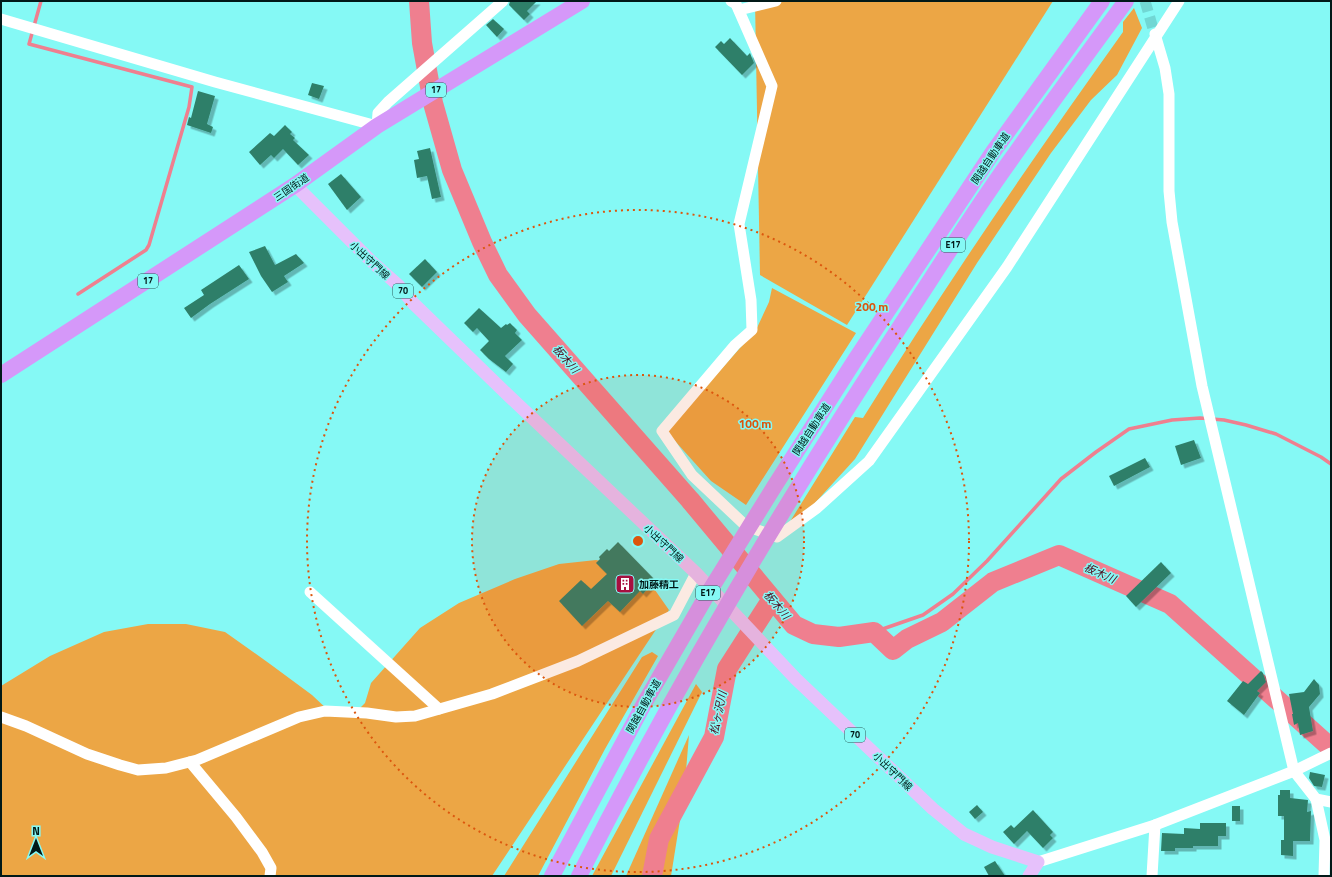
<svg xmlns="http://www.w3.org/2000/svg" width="1332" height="877" font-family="'Titillium Web','Noto Sans JP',sans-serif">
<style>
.green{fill:#eca645}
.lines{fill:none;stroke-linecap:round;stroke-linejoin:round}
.stream{stroke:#ef7f8f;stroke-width:3.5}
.river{stroke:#ef7f8f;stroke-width:20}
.building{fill:#2f7f69;filter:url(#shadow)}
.minor-tunnel{stroke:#71d7d4;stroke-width:11;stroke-dasharray:11 5.5;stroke-linecap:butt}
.minor{stroke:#fff;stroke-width:11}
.major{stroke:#e6c1fb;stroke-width:13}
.highway{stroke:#d598f9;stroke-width:16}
.ring{fill:none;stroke:#dc560d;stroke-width:2;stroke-dasharray:2 4}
.labels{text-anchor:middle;stroke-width:3;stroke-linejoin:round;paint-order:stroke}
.shield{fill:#85f9f5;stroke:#295c5a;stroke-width:1}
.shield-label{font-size:9px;font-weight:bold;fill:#011918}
.street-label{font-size:10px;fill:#011918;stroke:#85f9f5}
.poi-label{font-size:10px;font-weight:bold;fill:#011918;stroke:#85f9f5;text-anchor:start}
.water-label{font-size:11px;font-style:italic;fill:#530d1e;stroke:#85f9f5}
.centre{fill:#dc560d;stroke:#85f9f5;stroke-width:2}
.ring-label{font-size:12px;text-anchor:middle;font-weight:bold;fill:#dc560d;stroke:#85f9f5;stroke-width:3;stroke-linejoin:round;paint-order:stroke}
</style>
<defs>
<filter id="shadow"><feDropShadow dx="3.5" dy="3.5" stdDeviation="0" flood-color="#0004"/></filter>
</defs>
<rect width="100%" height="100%" fill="#85f9f5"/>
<g class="green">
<path d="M 755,1 L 1053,1 L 847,325 L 760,275 Z"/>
<path d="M 1134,8 L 1142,28 L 1117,75 L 1091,100 L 1051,153 L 977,263 L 855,459 L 805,514 L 796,520 L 791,520 L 855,417 L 863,418 C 945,286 1033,158 1123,32 L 1123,22 Z"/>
<path d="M 772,288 L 856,333 L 746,505 L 711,481 L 666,431 L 756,330 L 769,302 Z"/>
<path d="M 596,560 L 631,568 L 655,590 L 669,610 L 492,876 L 1,876 L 1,686 L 50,656 L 104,632 L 148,624 L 186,624 L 225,632 L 270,664 L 312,695 L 329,711 L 355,713 L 365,703 L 371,683 L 420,628 L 459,603 L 515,579 L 559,564 Z"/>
<path d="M 652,652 L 658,656 L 605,749 L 538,876 L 504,876 L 642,657 Z"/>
<path d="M 696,684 L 702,692 L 611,876 L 592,876 Z"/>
<path d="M 689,735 L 684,795 L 671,876 L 626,876 Z"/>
</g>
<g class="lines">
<g class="stream">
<path d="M 41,1 L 29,44 L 192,87 L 189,107 L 149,245 L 146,250 L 78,294"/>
<path d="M 874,632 L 923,615 L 953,594 L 987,561 L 1061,479 L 1096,452 L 1129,429 L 1172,420 L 1200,418 L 1224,420 L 1246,425 L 1276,434 L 1321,457 L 1331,464"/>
</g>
<g class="river">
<path d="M 419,1 L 422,43 L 433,103 L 452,170 L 482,242 L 498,275 L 527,315 L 690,500 L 794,625 L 813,634 L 839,637 L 874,632 L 893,650 L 907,639 L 942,622 L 993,582 L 1059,555 L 1170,604 L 1331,748"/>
<path d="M 652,876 L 659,839 L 714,737 L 727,669 L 772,599"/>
</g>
</g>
<g class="building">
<path d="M 510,1 L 537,1 L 527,11 L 530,14 L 524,20 L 509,5 Z"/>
<path d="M 493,19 L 504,29 L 497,37 L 486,25 Z"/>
<path d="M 730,38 L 747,56 L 750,53 L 754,63 L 742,75 L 715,47 L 721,41 L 724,44 Z"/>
<path d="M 312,83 L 324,86 L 319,99 L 308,95 Z"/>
<path d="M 198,91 L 215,96 L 207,124 L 213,127 L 211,133 L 187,125 L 189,117 L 191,118 Z"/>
<path d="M 285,125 L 292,132 L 290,134 L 295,138 L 293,140 L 309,155 L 298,165 L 283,149 L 274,158 L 271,155 L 260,165 L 249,152 L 270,133 L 274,136 Z"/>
<path d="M 430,148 L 441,197 L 432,199 L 427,176 L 417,178 L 414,160 L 419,159 L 417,151 Z"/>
<path d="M 341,174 L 361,197 L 347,210 L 328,184 Z"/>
<path d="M 265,246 L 275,265 L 296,254 L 304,263 L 284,276 L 288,282 L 272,292 L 261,276 L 249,252 Z"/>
<path d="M 425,259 L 437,272 L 422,287 L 409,274 Z"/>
<path d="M 239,265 L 249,279 L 210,304 L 191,318 L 184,308 L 204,295 L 201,290 Z"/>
<path d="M 479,308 L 501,328 L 506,324 L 507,325 L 510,323 L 517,330 L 515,333 L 522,340 L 505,356 L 513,364 L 506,372 L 489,359 L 480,350 L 489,341 L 477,328 L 473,332 L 464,323 Z"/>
<path d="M 1194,440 L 1201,458 L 1181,465 L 1175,446 Z"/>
<path d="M 1145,458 L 1150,467 L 1114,486 L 1109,476 Z"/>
<path d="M 618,542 L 653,578 L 652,580 L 654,582 L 643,594 L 640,591 L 620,612 L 608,601 L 582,626 L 559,601 L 581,580 L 591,589 L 607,574 L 596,563 L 600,559 L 599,557 L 607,549 L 609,551 Z"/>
<path d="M 1161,562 L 1171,573 L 1136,607 L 1126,596 Z"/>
<path d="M 1261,671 L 1263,673 L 1266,682 L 1257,691 L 1260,693 L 1244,715 L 1227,701 L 1243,681 L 1248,684 Z"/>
<path d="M 1314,679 L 1319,685 L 1320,694 L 1309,707 L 1313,731 L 1300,735 L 1298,723 L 1294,725 L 1292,714 L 1293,714 L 1289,694 L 1304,692 Z"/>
<path d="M 1310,772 L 1325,775 L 1322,787 L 1314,786 L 1309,778 Z"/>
<path d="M 1280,790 L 1290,790 L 1290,798 L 1308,800 L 1307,812 L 1311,811 L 1310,841 L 1293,841 L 1293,856 L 1281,855 L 1281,840 L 1284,840 L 1284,816 L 1278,816 L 1278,795 L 1280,795 Z"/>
<path d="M 977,805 L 983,812 L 975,819 L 969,812 Z"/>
<rect x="1232" y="806" width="8" height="15"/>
<path d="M 1033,810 L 1053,832 L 1050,835 L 1053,838 L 1043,848 L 1027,831 L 1014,844 L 1003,832 L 1011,825 L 1014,828 Z"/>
<path d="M 1200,823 L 1226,823 L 1226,836 L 1218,836 L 1218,846 L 1193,846 L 1193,848 L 1175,848 L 1175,851 L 1161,851 L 1162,833 L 1184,834 L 1184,828 L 1200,829 Z"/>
<path d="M 995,861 L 1005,876 L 989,876 L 984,867 Z"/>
</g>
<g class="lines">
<path class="minor-tunnel" d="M 1145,1 L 1154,32"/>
<g class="minor">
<path d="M 731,1 L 736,4 L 772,86 L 739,224 L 751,300 L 752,330 L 735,345 L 662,431 L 692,475 L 746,526 L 777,537 L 817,508 L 869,461 L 1007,267 L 1179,1"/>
<path d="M 739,10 L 776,1"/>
<path d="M 1,19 L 215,82 L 377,126 L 378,113 L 388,102 L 503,1"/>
<path d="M 1155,34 L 1165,68 L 1169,94 L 1169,191 L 1172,222 L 1202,386 L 1294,771 L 1316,799 L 1331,802"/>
<path d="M 310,592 L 439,709"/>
<path d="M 1,717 L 26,726 L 87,754 L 120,765 L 138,770 L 166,768 L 197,760 L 299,717 L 325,711 L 367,713 L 396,717 L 415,716 L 492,694 L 578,661 L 674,615 L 696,573"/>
<path d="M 190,762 L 236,817 L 262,852 L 271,868 L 270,876"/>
<path d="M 1316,799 L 1325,840 L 1324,876"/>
<path d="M 1038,862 L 1155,825 L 1294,771 L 1331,753"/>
<path d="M 1152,876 L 1155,825"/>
</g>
<path class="major" d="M 295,185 L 371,261 L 398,285 L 414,304 L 510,397 L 696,573 L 796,679 L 933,809 L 964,834 L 992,847 L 1038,862 L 1029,876"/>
<g class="highway">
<path d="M 1,375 L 295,185 L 377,126 L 582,1"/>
<path d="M 552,876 L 645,702 L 707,595 L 774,487 L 855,360 L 993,152 L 1102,1"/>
<path d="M 579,876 C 677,683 788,497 907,316 C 941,264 974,211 1010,161 C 1048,107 1087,54 1126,1"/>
</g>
</g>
<circle cx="638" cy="541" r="166" fill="#dc560d" fill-opacity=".12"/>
<g class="ring">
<circle cx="638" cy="541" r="166"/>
<circle cx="638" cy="541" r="331"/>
</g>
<defs>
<g id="building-square" transform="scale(1)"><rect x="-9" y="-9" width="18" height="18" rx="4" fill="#a70f3f" stroke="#85f9f5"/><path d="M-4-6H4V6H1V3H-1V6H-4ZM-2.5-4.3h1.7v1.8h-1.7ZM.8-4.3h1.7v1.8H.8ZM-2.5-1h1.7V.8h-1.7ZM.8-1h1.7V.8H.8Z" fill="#fff"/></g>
</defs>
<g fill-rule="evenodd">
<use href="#building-square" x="625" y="584"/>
</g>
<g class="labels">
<g class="shield">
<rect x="426" y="83" width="20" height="14" rx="3"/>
<rect x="941" y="238" width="24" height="14" rx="3"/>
<rect x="138" y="274" width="20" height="14" rx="3"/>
<rect x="393" y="284" width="20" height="14" rx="3"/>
<rect x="696" y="586" width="24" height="14" rx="3"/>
<rect x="845" y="728" width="20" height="14" rx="3"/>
</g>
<g class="shield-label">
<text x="436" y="93">17</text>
<text x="953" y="248">E17</text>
<text x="148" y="284">17</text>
<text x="403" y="294">70</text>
<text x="708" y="596">E17</text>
<text x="855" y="738">70</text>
</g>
<g class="street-label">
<text transform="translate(990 158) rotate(-56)" y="4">関越自動車道</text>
<text transform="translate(291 187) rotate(-34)" y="4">三国街道</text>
<text transform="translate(370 260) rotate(43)" y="4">小出守門線</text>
<text transform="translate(811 429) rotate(-57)" y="4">関越自動車道</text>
<text transform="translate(664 543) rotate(43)" y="4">小出守門線</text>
<text transform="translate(643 706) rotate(-61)" y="4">関越自動車道</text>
<text transform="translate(893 771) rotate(44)" y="4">小出守門線</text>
</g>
<g class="poi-label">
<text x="639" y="588">加藤精工</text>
</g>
<g class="water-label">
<text transform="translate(566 359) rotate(49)" y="4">板木川</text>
<text transform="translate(1100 573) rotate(24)" y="4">板木川</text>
<text transform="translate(777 605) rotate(50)" y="4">板木川</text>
<text transform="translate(718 713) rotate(-78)" y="4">松ヶ沢川</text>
</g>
</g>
<circle cx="638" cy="541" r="6" class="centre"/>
<g class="ring-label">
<text x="872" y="311">200 m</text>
<text x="755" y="428">100 m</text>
</g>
<rect width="1332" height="877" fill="none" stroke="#011918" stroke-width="4"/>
<g transform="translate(36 841)" stroke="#85f9f5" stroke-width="3" paint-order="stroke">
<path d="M0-3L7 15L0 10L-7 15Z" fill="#011918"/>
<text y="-6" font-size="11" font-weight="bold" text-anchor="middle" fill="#011918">N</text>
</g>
</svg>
